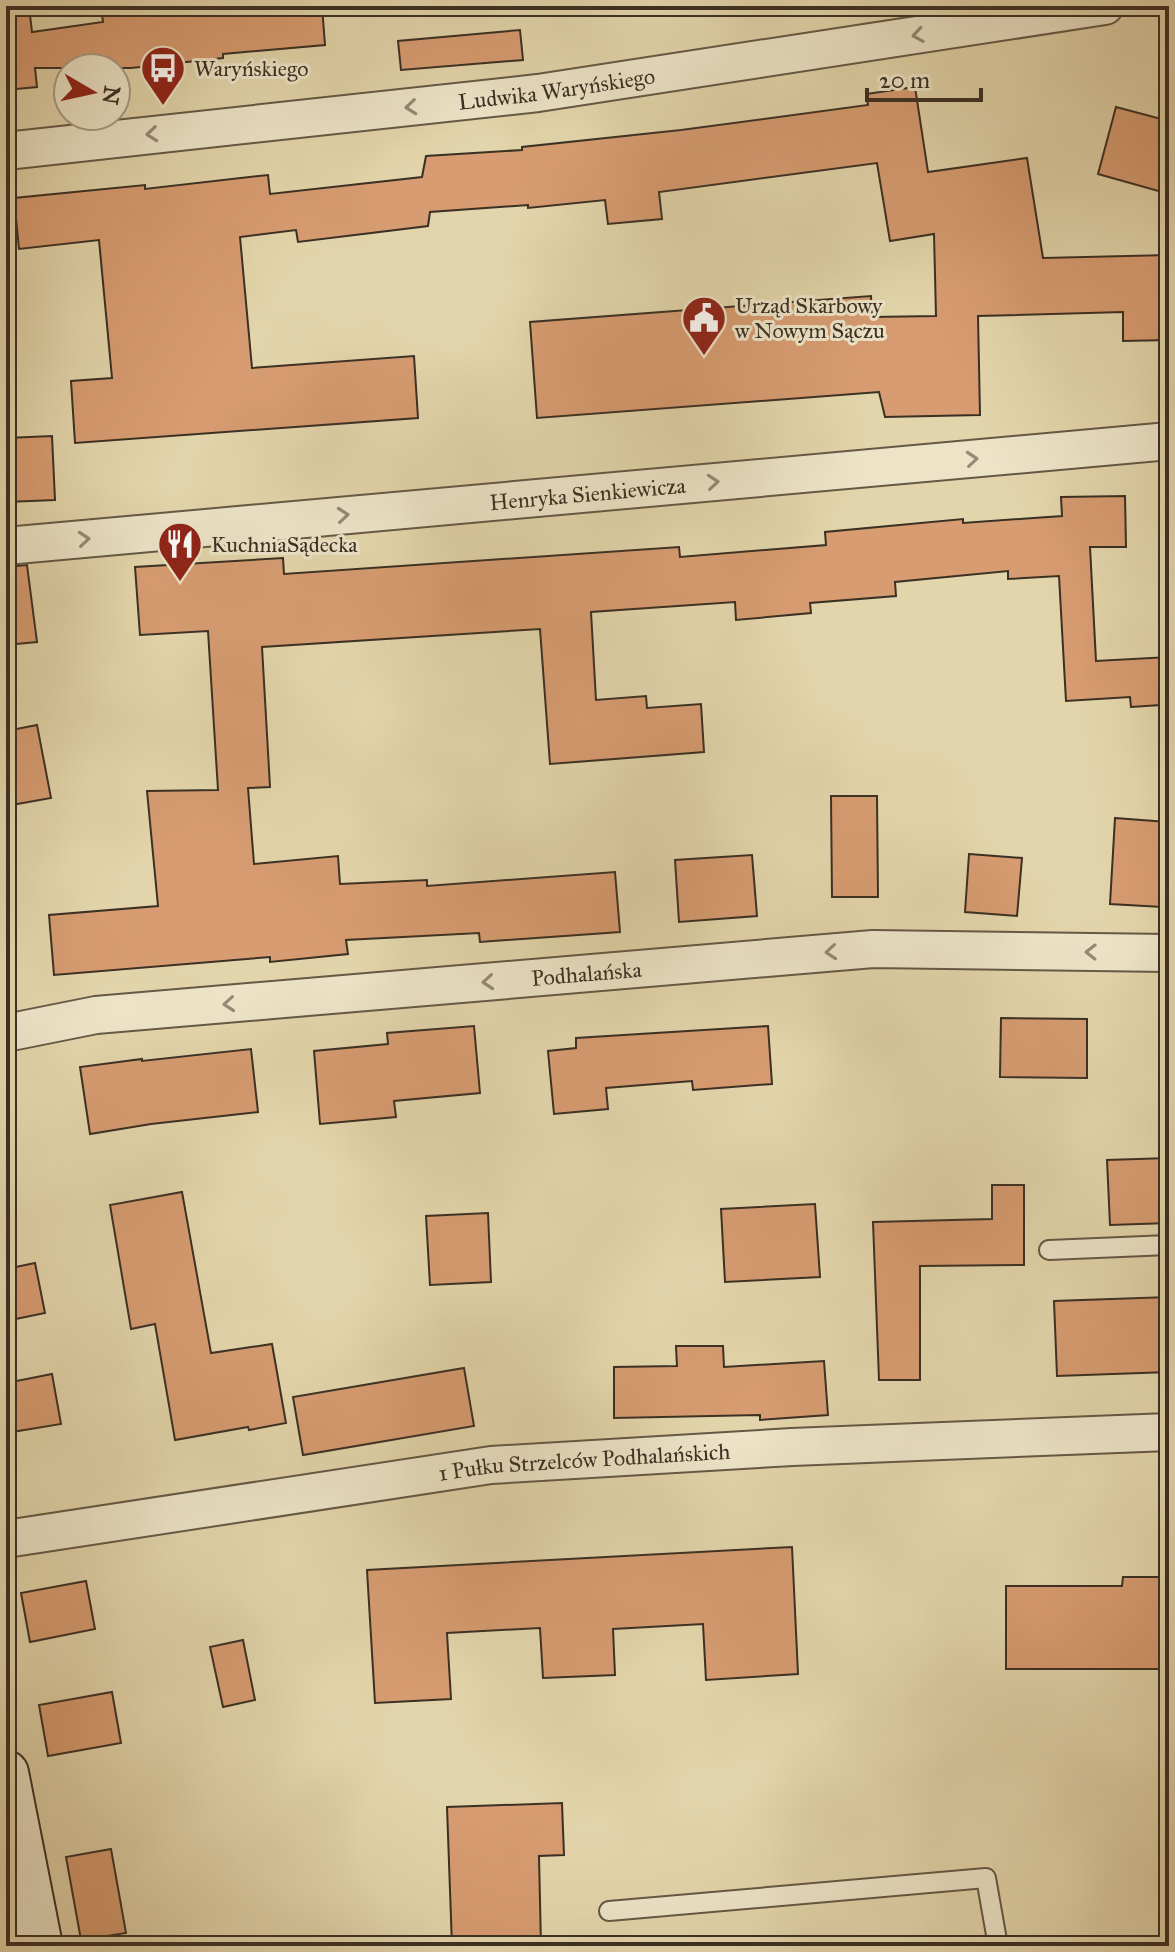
<svg xmlns="http://www.w3.org/2000/svg" width="1175" height="1952" font-family="'IM FELL Great Primer',serif">
<style>
.building{fill:#d79c71;stroke:#3b3024;stroke-width:2}
.lines{fill:none;stroke-linecap:round;stroke-linejoin:round}
.service-casing{stroke:#655946;stroke-width:22}
.minor-casing{stroke:#655946;stroke-width:40}
.secondary-casing{stroke:#3b3024;stroke-width:48}
.service{stroke:#ede4c8;stroke-width:18}
.minor{stroke:#ede4c8;stroke-width:36}
.secondary{stroke:#ede4c8;stroke-width:44}
.oneway{stroke:#948a76}
.labels{text-anchor:middle;stroke-width:6;stroke-linejoin:round;paint-order:stroke}
.poi-label{font-size:22px;fill:#3b3024;stroke:#ede4c8;text-anchor:start}
.street-label{font-size:22px;fill:#3b3024;stroke:#ede4c8}
</style>
<rect width="100%" height="100%" fill="#e3d5ab"/>
<filter id="stains"><feTurbulence type="fractalNoise" baseFrequency=".0025" numOctaves="4"/><feColorMatrix values="0 0 0 0 .2 0 0 0 0 .09 0 0 0 0 .02 0 0 0 .5 -.17"/></filter>
<radialGradient id="worn" r=".72"><stop offset=".6" stop-color="#630" stop-opacity="0"/><stop offset="1" stop-color="#630" stop-opacity=".3"/></radialGradient>
<g class="building">
<path d="M 6,6 L 29,6 L 32,32 L 103,22 L 102,15 L 166,6 L 322,6 L 325,45 L 223,54 L 223,58 L 131,68 L 35,68 L 37,87 L 6,90 Z"/>
<path d="M 520,30 L 523,60 L 401,70 L 398,41 Z"/>
<path d="M 915,87 L 928,172 L 1027,158 L 1043,258 L 1169,255 L 1169,340 L 1123,341 L 1123,312 L 978,316 L 980,415 L 885,417 L 879,392 L 537,418 L 530,322 L 871,296 L 872,317 L 936,316 L 934,234 L 890,241 L 877,163 L 659,192 L 662,219 L 608,224 L 605,200 L 528,208 L 528,205 L 430,212 L 428,226 L 298,242 L 296,230 L 240,237 L 252,368 L 414,356 L 418,418 L 75,443 L 71,381 L 112,378 L 99,240 L 19,249 L 14,198 L 145,185 L 145,189 L 268,175 L 270,194 L 422,177 L 426,156 L 522,150 L 522,147 L 681,130 L 868,105 L 866,94 Z"/>
<path d="M 1116,107 L 1169,121 L 1169,194 L 1098,174 Z"/>
<path d="M 52,436 L 55,500 L 6,502 L 6,438 Z"/>
<path d="M 1125,496 L 1126,547 L 1090,547 L 1096,661 L 1169,657 L 1169,672 L 1161,705 L 1131,707 L 1130,697 L 1066,701 L 1059,576 L 1008,579 L 1008,571 L 895,582 L 896,596 L 810,603 L 811,613 L 736,620 L 735,602 L 591,612 L 596,700 L 646,696 L 647,708 L 701,704 L 704,752 L 550,764 L 540,629 L 262,647 L 270,787 L 248,788 L 254,864 L 338,856 L 340,884 L 427,880 L 427,886 L 615,872 L 620,932 L 480,942 L 479,933 L 346,940 L 348,954 L 270,962 L 270,957 L 54,975 L 49,915 L 158,906 L 147,791 L 218,790 L 208,631 L 140,635 L 135,567 L 283,558 L 284,574 L 679,547 L 680,557 L 826,545 L 825,532 L 963,519 L 963,523 L 1062,516 L 1061,497 Z"/>
<path d="M 27,565 L 37,642 L 6,645 L 6,567 Z"/>
<path d="M 37,725 L 51,798 L 6,806 L 6,731 Z"/>
<path d="M 831,796 L 877,796 L 878,897 L 832,897 Z"/>
<path d="M 1115,818 L 1167,822 L 1162,907 L 1110,904 Z"/>
<path d="M 969,854 L 1022,858 L 1017,916 L 965,912 Z"/>
<path d="M 752,855 L 757,916 L 679,922 L 675,860 Z"/>
<path d="M 1001,1018 L 1087,1019 L 1087,1078 L 1000,1077 Z"/>
<path d="M 474,1026 L 480,1093 L 394,1101 L 396,1117 L 320,1124 L 314,1051 L 388,1044 L 387,1033 Z"/>
<path d="M 768,1026 L 772,1084 L 693,1090 L 692,1081 L 606,1088 L 608,1109 L 554,1114 L 548,1051 L 576,1048 L 576,1038 Z"/>
<path d="M 251,1049 L 258,1112 L 151,1124 L 90,1134 L 80,1067 L 142,1059 L 142,1061 Z"/>
<path d="M 1169,1158 L 1169,1223 L 1110,1225 L 1107,1160 Z"/>
<path d="M 992,1185 L 1024,1185 L 1024,1265 L 920,1266 L 920,1380 L 879,1380 L 873,1222 L 992,1219 Z"/>
<path d="M 182,1192 L 211,1353 L 272,1344 L 286,1423 L 249,1430 L 248,1427 L 175,1440 L 155,1324 L 131,1329 L 110,1205 Z"/>
<path d="M 815,1204 L 820,1277 L 725,1282 L 721,1209 Z"/>
<path d="M 488,1213 L 491,1282 L 430,1285 L 426,1216 Z"/>
<path d="M 35,1263 L 45,1313 L 6,1321 L 6,1269 Z"/>
<path d="M 1169,1297 L 1169,1372 L 1057,1376 L 1054,1301 Z"/>
<path d="M 676,1346 L 723,1346 L 724,1367 L 824,1361 L 828,1415 L 760,1420 L 760,1415 L 614,1418 L 614,1367 L 677,1366 Z"/>
<path d="M 464,1368 L 474,1426 L 303,1455 L 293,1397 Z"/>
<path d="M 52,1374 L 61,1424 L 6,1433 L 6,1383 Z"/>
<path d="M 792,1547 L 798,1674 L 706,1680 L 703,1624 L 613,1629 L 615,1675 L 543,1678 L 540,1628 L 447,1633 L 451,1699 L 375,1703 L 367,1570 Z"/>
<path d="M 1123,1577 L 1169,1577 L 1169,1669 L 1006,1669 L 1006,1586 L 1122,1586 Z"/>
<path d="M 86,1581 L 95,1629 L 30,1642 L 21,1593 Z"/>
<path d="M 243,1640 L 255,1700 L 223,1707 L 210,1647 Z"/>
<path d="M 112,1692 L 121,1743 L 48,1756 L 39,1705 Z"/>
<path d="M 562,1803 L 564,1855 L 539,1856 L 541,1946 L 452,1946 L 447,1807 Z"/>
<path d="M 111,1849 L 126,1933 L 81,1940 L 66,1857 Z"/>
</g>
<g class="lines">
<g class="service-casing">
<g id="service">
<path d="M 1049,1250 L 1169,1245"/>
<path d="M 609,1911 L 986,1878 L 998,1946"/>
</g>
</g>
<g class="minor-casing">
<g id="minor">
<path id="s1" d="M 6,151 L 538,93 L 1105,6"/>
<path id="s2" d="M 6,546 L 1169,441"/>
<path id="s3" d="M 6,1033 L 96,1015 L 873,949 L 1169,953"/>
<path id="s4" d="M 6,1539 L 491,1465 L 792,1447 L 1169,1432"/>
</g>
</g>
<g class="secondary-casing">
<path id="secondary" d="M 6,1773 L 40,1946"/>
</g>
<use href="#service" class="service"/>
<use href="#minor" class="minor"/>
<use href="#secondary" class="secondary"/>
</g>
<defs><path id="oneway-chevron" d="M-2-3.5L2.5 0L-2 3.5" fill="none" stroke-width="1.6" stroke-linecap="round" stroke-linejoin="round" transform="scale(2)"/></defs>
<g class="oneway">
<use href="#oneway-chevron" transform="translate(918 35) rotate(171)"/>
<use href="#oneway-chevron" transform="translate(411 107) rotate(174)"/>
<use href="#oneway-chevron" transform="translate(152 134) rotate(174)"/>
<use href="#oneway-chevron" transform="translate(972 459) rotate(-5)"/>
<use href="#oneway-chevron" transform="translate(713 482) rotate(-5)"/>
<use href="#oneway-chevron" transform="translate(343 515) rotate(-5)"/>
<use href="#oneway-chevron" transform="translate(84 539) rotate(-5)"/>
<use href="#oneway-chevron" transform="translate(831 952) rotate(175)"/>
<use href="#oneway-chevron" transform="translate(1091 952) rotate(-179)"/>
<use href="#oneway-chevron" transform="translate(488 982) rotate(175)"/>
<use href="#oneway-chevron" transform="translate(229 1004) rotate(175)"/>
</g>
<defs>
<g id="bus-pin" transform="scale(2.3)"><path d="M0 17L-7.5 6A9.5 9.5 0 1 1 7.5 6Z" fill="#8f2418" stroke="#ede4c8"/><path d="M-5-6H5V4H4V6H2V4H-2V6H-4V4H-5ZM-3.5-4V0h7V-4ZM-3.5 1.2v1.5H-2V1.2ZM2 1.2v1.5H3.5V1.2Z" fill="#fff"/></g>
<g id="civic-pin" transform="scale(2.3)"><path d="M0 17L-7.5 6A9.5 9.5 0 1 1 7.5 6Z" fill="#8f2418" stroke="#ede4c8"/><path d="M-.6-6.5H3V-4.5H.6V-3L4-1V1h2V6H-6V1h2V-1L-.6-3ZM-1.2 2.5V6h2.4V2.5Z" fill="#fff"/></g>
<g id="restaurant-pin" transform="scale(2.3)"><path d="M0 17L-7.5 6A9.5 9.5 0 1 1 7.5 6Z" fill="#8f2418" stroke="#ede4c8"/><path d="M-5-6h1v4h1v-4h1v4h1v-4h1v5L-1.5 .5V6h-2V.5L-5-1ZM5-6V6H3V1.5H1.5Q1.5-4 5-6Z" fill="#fff"/></g>
</defs>
<g fill-rule="evenodd">
<use href="#bus-pin" x="163" y="68"/>
<use href="#civic-pin" x="704" y="318"/>
<use href="#restaurant-pin" x="180" y="544"/>
</g>
<g class="labels">
<g class="poi-label">
<text x="194" y="76">Waryńskiego</text>
<text x="735" y="313">Urząd Skarbowy<tspan x="735" dy="25">w Nowym Sączu</tspan></text>
<text x="211" y="552">KuchniaSądecka</text>
</g>
<g class="street-label">
<text dy="8" stroke="none"><textPath href="#s1" startOffset="554">Ludwika Waryńskiego</textPath></text>
<text dy="8" stroke="none"><textPath href="#s2" startOffset="584">Henryka Sienkiewicza</textPath></text>
<text dy="8" stroke="none"><textPath href="#s3" startOffset="584">Podhalańska</textPath></text>
<text dy="8" stroke="none"><textPath href="#s4" startOffset="584">1 Pułku Strzelców Podhalańskich</textPath></text>
</g>
</g>
<rect width="1175" height="1952" fill="none" stroke="#e3d5ab" stroke-width="32"/>
<rect x="8" y="8" width="1159" height="1936" fill="none" stroke="#3b3024" stroke-width="4"/>
<rect x="16" y="16" width="1143" height="1920" fill="none" stroke="#3b3024" stroke-width="2"/>
<g transform="translate(92 92) rotate(99)"><circle r="38" fill="#ede4c8" stroke="#a69c86" stroke-width="2"/>
<path d="M0-6L14 30L0 20L-14 30Z" fill="#8f2418"/>
<text y="-12" font-size="22" font-weight="bold" text-anchor="middle" fill="#3b3024">N</text>
</g>
<path d="M867 88v12h114v-12" fill="none" stroke="#3b3024" stroke-width="4"/>
<text x="879" y="88" font-size="24" fill="#3b3024" stroke="#ede4c8" stroke-width="6" paint-order="stroke">20 m</text>
<rect width="100%" height="100%" filter="url(#stains)"/>
<rect width="100%" height="100%" fill="url(#worn)"/>
</svg>
